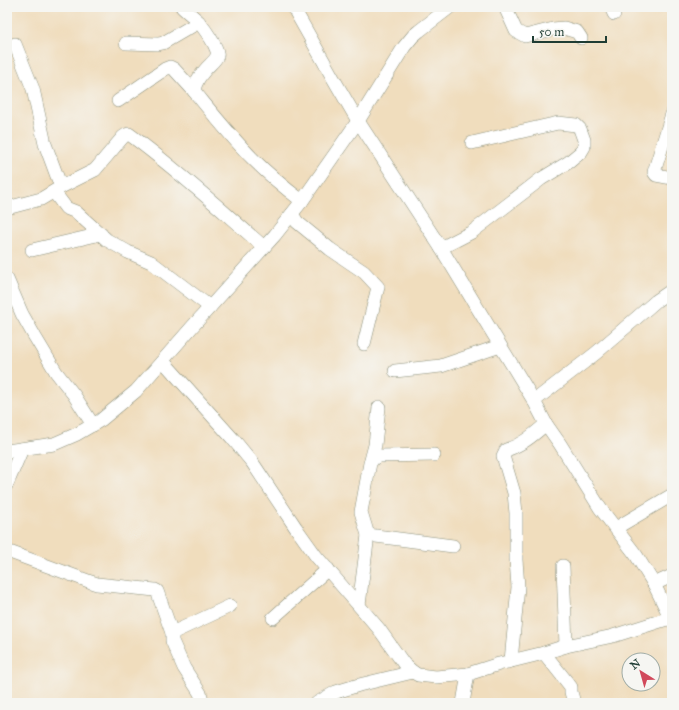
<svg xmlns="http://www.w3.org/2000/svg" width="679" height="710" font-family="'IM FELL Great Primer',serif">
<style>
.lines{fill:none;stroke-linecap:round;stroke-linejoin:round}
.minor-casing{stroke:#888d78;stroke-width:14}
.minor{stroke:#fff;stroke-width:13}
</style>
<rect width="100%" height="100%" fill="#f6f6f2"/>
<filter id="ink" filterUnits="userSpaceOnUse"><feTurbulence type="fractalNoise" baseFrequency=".025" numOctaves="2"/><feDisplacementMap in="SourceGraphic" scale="8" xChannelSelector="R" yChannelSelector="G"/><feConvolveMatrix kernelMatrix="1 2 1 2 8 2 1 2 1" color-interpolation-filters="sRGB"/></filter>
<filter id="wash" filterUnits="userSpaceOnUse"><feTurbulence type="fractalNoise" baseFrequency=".012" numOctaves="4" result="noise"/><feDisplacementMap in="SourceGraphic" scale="16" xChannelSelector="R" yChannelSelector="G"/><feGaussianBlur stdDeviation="0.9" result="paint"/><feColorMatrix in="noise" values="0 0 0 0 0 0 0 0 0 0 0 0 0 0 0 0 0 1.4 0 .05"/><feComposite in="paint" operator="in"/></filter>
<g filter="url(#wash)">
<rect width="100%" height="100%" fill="#f0ddbd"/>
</g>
<g filter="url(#ink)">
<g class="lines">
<g class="minor-casing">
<g id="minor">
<path d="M 182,7 C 187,12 193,16 198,21 C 203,27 220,49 217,56 C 215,61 209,65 205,70 C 200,76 195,82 194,91 C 213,114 232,138 253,159 C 268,174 285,188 302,201"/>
<path d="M 293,7 L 333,78 L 358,121 L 441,248 L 534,401 L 546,424 L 560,444 L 600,508 L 636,555 L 654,584 L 672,621"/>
<path d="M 505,7 L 516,31 L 525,36 L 553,29 L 564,28 L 577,32 L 581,38"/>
<path d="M 611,7 L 614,14"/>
<path d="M 126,43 L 158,44 L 163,43 L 199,22"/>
<path d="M 15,44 L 33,89 L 45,144 L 61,187"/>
<path d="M 118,101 L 165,69 L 170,67 L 174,69 L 194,91"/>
<path d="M 672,114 L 654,172 L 656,175 L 672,178"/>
<path d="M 54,192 L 66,208 L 76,212 L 107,240 L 128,252 L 151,262 L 210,307"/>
<path d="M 7,208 L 41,199 L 61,187 L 95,170 L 123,137 L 126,135 L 129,134 C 177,169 220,209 264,247"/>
<path d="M 292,214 L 297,222 L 330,249 L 364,272 L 378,287 L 364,344"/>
<path d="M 441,248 L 472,232 L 541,179 L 569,162 L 581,152 L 584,147 L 584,140 L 580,129 L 576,125 L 558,123 L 472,143"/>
<path d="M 32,250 L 101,234"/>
<path d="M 7,279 L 22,314 L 35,337 L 56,372 L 74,395 L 93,425"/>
<path d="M 163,361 L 233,439 L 252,462 L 296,528 L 316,556 L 379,629 L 404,664 L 413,672 L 418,675 L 436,677 L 468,674 L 499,664 L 544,653 L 566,646 L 613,636 L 670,618"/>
<path d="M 395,371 L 441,366 L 500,346"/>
<path d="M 534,401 L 596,353 L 656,301 L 672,290"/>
<path d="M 7,451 L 54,444 L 77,434 L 101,420 L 136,391 L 192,327 L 275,235 L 302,201 L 358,121 L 404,47 L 413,36 L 419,31 L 450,7"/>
<path d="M 371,460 L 375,445 L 379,407"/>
<path d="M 7,484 L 22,449"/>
<path d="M 616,528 L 672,495"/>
<path d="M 368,535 L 453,546"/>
<path d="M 7,551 L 91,582 L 97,584 L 155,590 L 157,591 L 172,633 L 172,641 L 184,668 L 200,693 L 203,703"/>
<path d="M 563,566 L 566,646"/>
<path d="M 654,584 L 672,576"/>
<path d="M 359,605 L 368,535 L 361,512 L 370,463 L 374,458 L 379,456 L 434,455"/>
<path d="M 273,618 L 328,569"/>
<path d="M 172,633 L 230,606"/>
<path d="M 544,653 L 571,687 L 571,692 L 574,703"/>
<path d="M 511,661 L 518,587 L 516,560 L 516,513 L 514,493 L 503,456 L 506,450 C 522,445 533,435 546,424"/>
<path d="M 317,703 L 336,692 L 359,685 L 413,672"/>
<path d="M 463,703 L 468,674"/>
</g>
</g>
<use href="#minor" class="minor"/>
</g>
</g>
<rect width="679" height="710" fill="none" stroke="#f6f6f2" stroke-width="24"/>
<g transform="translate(641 672) rotate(323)"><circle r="19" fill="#f6f6f2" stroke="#a0aca6"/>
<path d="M0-3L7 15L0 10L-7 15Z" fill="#d1495b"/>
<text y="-6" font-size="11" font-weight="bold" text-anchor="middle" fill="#1f3d34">N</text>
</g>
<path d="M533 36v6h73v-6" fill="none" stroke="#1f3d34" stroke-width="2"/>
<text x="539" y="36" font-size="12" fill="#1f3d34" stroke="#f6f6f2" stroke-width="3" paint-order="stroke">50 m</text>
</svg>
